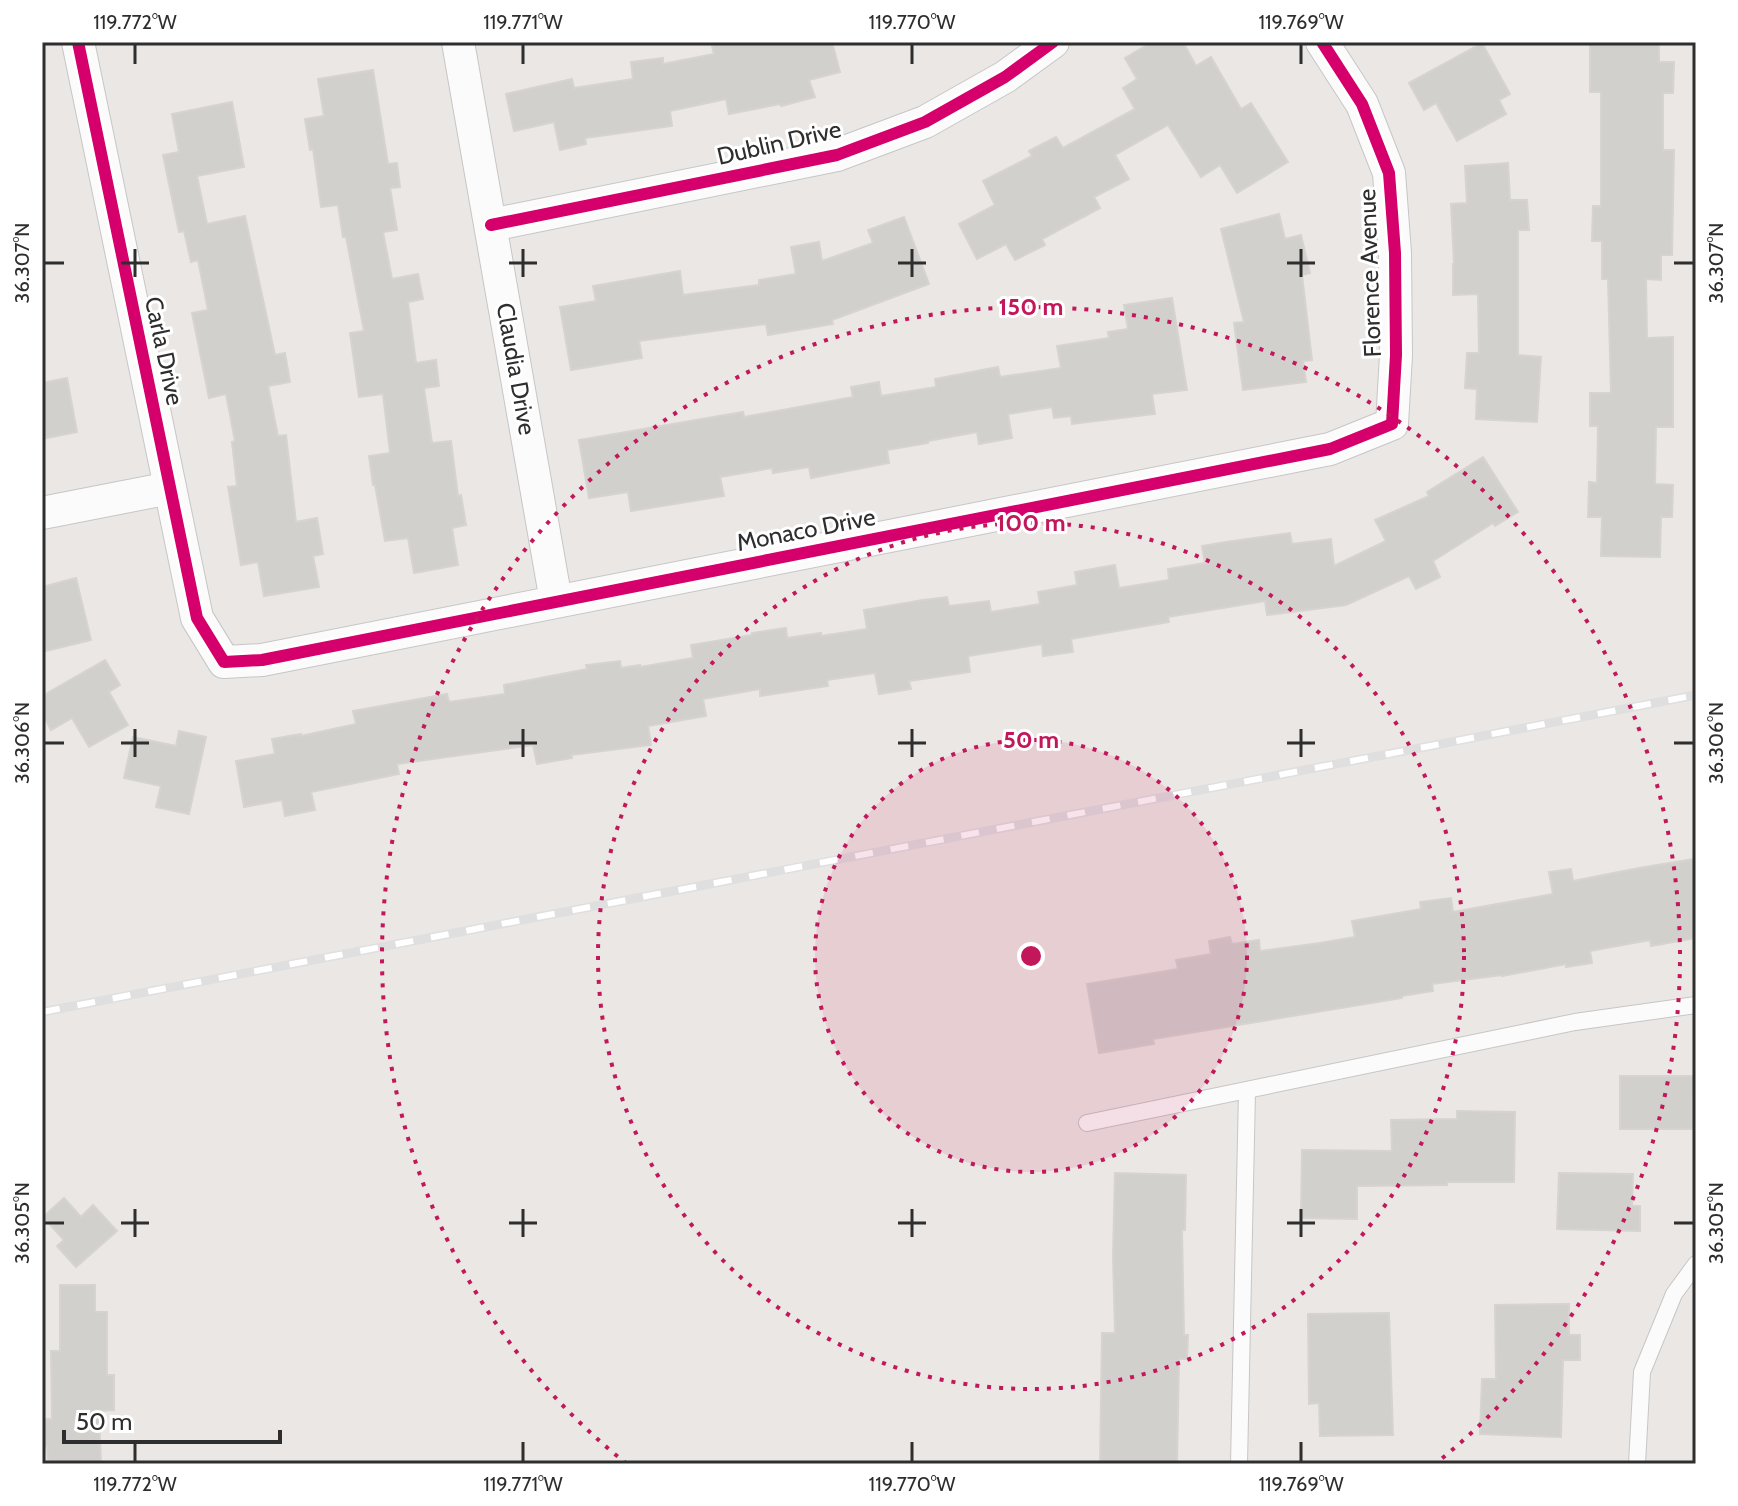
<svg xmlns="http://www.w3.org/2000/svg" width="1738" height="1506" font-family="Cabin,sans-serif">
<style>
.building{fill:#d2d0cd;stroke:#d6d3d0;stroke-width:2}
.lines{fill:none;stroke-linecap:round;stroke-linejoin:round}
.service-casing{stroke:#c7c6c6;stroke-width:18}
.minor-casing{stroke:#c7c6c6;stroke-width:34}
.service{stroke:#fcfbfb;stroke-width:16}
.minor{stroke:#fcfbfb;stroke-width:32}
.rail-casing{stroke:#dfdfe0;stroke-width:9}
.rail{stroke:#fff;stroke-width:6;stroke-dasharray:18;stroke-linecap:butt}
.cycleway-casing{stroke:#fff;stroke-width:17}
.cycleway{stroke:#d6006c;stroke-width:12}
.ticks{fill:none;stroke:#2e2e2e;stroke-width:3}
.ring{fill:none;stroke:#c2185b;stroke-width:4;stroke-dasharray:4 8}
.labels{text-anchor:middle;stroke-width:6;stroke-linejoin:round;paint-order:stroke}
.street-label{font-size:24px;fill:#2e2e2e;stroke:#fff}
.centre{fill:#c2185b;stroke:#fff;stroke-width:4}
.ring-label{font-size:24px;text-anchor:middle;font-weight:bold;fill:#c2185b;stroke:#fff;stroke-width:6;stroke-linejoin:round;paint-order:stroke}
.neatline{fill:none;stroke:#2e2e2e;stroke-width:3}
.ticks-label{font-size:20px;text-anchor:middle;fill:#2e2e2e}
</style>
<rect width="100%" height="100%" fill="#ebe7e4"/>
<g class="building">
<path d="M 711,42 L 832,42 L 840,72 L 809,80 L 815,97 L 781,106 L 780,104 L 729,114 L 726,99 L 670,111 L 672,126 L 585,138 L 586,144 L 560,150 L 554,122 L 514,131 L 506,94 L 572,79 L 574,88 L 633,79 L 631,62 L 663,58 L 663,64 L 714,54 Z"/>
<path d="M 1152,42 L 1183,42 L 1196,66 L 1211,57 L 1241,109 L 1251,103 L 1288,162 L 1237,193 L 1220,165 L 1201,177 L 1168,125 L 1115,155 L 1129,179 L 1094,197 L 1100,208 L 1042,239 L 1045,245 L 1015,260 L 1006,244 L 977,259 L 959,224 L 995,205 L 983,181 L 1032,156 L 1029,151 L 1056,137 L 1063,148 L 1135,109 L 1123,88 L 1137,79 L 1125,58 Z"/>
<path d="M 1590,42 L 1659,42 L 1659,62 L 1674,62 L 1673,93 L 1663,93 L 1663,150 L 1674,150 L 1672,255 L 1661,255 L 1661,280 L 1646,279 L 1647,338 L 1673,337 L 1673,427 L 1656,427 L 1655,484 L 1673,485 L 1672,517 L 1661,517 L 1660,557 L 1601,556 L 1602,517 L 1588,517 L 1589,482 L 1597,483 L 1598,426 L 1590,426 L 1590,393 L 1611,393 L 1608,279 L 1602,279 L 1602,241 L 1592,241 L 1593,206 L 1601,206 L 1601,92 L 1590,92 Z"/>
<path d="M 1482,43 L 1510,94 L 1499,100 L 1506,114 L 1457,141 L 1436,103 L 1424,110 L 1409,83 Z"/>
<path d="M 373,70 L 388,164 L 397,163 L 400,187 L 390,188 L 397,230 L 383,232 L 392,279 L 418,274 L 423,299 L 408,302 L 416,363 L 436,360 L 439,386 L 424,388 L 432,443 L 451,441 L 458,496 L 461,495 L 466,525 L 452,528 L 458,565 L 414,573 L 408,538 L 385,541 L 375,485 L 373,485 L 369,456 L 390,453 L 383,394 L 359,397 L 350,333 L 364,331 L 346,237 L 343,237 L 338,205 L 321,207 L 313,149 L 310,150 L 305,119 L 324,116 L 318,79 Z"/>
<path d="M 232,102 L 244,167 L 197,176 L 207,224 L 245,216 L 275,355 L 285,353 L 290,382 L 268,386 L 278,436 L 286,435 L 296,522 L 317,518 L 323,554 L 313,556 L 319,587 L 264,596 L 258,562 L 241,565 L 228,487 L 237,486 L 232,442 L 235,441 L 226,394 L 209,398 L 192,313 L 208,310 L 198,260 L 191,262 L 184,231 L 179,232 L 163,155 L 179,152 L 172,114 Z"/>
<path d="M 1508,163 L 1510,200 L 1527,200 L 1529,230 L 1518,230 L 1518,355 L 1541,357 L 1537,422 L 1476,419 L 1477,389 L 1465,388 L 1467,353 L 1479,353 L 1478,294 L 1453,295 L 1453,264 L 1454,264 L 1451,204 L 1467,203 L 1465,166 Z"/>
<path d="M 1279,214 L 1285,239 L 1301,235 L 1310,273 L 1302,275 L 1312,360 L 1303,361 L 1306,382 L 1243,390 L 1234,323 L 1244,322 L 1221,229 Z"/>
<path d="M 904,217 L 929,284 L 832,320 L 833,324 L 768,335 L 766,324 L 639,341 L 642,358 L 571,370 L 560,307 L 596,301 L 593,286 L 680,271 L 683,295 L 759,285 L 759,280 L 796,274 L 791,247 L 819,242 L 822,261 L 873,243 L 868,230 Z"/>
<path d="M 1172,298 L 1187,390 L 1152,394 L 1155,414 L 1072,424 L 1071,416 L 1054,418 L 1052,407 L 1008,414 L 1012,438 L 979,444 L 977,432 L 928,441 L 928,443 L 887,450 L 889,463 L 811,478 L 809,467 L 773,473 L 772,468 L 720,477 L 724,496 L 631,511 L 628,492 L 589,498 L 579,440 L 743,412 L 744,417 L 853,397 L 851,387 L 879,382 L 881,396 L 936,387 L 935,379 L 998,367 L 1000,377 L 1061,368 L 1057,346 L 1109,338 L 1108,332 L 1128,329 L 1124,305 Z"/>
<path d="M 67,378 L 77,432 L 42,439 L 42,383 Z"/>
<path d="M 1483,457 L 1518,512 L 1495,526 L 1493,523 L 1433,561 L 1440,577 L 1416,589 L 1409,576 L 1346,605 L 1267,615 L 1265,601 L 1168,617 L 1169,622 L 1071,639 L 1073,652 L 1043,656 L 1042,644 L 968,656 L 970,672 L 909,681 L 911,689 L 879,694 L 875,673 L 827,680 L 828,686 L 760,696 L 760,689 L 703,699 L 706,716 L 648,726 L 651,745 L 571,755 L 572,758 L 537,764 L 533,745 L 397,764 L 399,774 L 311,792 L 315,810 L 285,816 L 282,800 L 244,807 L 236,761 L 275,754 L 272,739 L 301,734 L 301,736 L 356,724 L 353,711 L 447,694 L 449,702 L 505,694 L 504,685 L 587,669 L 586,665 L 620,661 L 621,668 L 640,665 L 640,667 L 693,658 L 691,645 L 752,635 L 752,633 L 786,628 L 787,638 L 821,633 L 821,636 L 867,629 L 864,610 L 923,600 L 947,597 L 949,606 L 989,601 L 991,612 L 1040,604 L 1038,592 L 1077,585 L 1075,572 L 1115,565 L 1119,588 L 1169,580 L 1168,569 L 1205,563 L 1202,546 L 1226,542 L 1290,533 L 1292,544 L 1331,539 L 1334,566 L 1386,541 L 1375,520 L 1429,496 L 1427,492 Z"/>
<path d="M 76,578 L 91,640 L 42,652 L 42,587 Z"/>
<path d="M 105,660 L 120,685 L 109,692 L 128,725 L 89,747 L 72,718 L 51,730 L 42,713 L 42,696 Z"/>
<path d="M 179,731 L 206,737 L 189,814 L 156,807 L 161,786 L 124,778 L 133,737 L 176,746 Z"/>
<path d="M 1694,859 L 1696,873 L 1696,938 L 1651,946 L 1650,940 L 1590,951 L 1592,963 L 1566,967 L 1566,964 L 1502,976 L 1502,975 L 1432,984 L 1433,991 L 1402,996 L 1402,998 L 1153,1039 L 1154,1044 L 1099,1053 L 1087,984 L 1178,969 L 1176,960 L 1211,954 L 1209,941 L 1230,937 L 1232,944 L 1259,940 L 1260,951 L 1320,943 L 1355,937 L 1352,921 L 1421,909 L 1420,902 L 1451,898 L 1453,912 L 1553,894 L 1549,872 L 1571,869 L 1573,881 L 1639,868 Z"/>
<path d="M 1620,1076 L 1696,1076 L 1696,1098 L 1693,1098 L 1693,1129 L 1620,1129 Z"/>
<path d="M 1457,1111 L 1515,1112 L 1514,1182 L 1447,1182 L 1447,1185 L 1357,1186 L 1357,1219 L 1301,1218 L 1302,1150 L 1392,1151 L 1391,1120 L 1457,1119 Z"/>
<path d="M 1115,1173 L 1186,1175 L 1185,1230 L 1182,1230 L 1184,1335 L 1188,1335 L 1187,1359 L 1179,1359 L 1177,1464 L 1100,1464 L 1102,1333 L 1115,1333 L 1113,1256 Z"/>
<path d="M 1559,1173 L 1633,1174 L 1632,1206 L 1640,1206 L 1640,1231 L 1557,1229 Z"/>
<path d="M 64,1198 L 81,1217 L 93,1205 L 117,1231 L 76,1267 L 57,1246 L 64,1240 L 43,1217 Z"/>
<path d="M 60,1285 L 95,1285 L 95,1312 L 107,1312 L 107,1375 L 114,1375 L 114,1410 L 99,1411 L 101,1464 L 48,1464 L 47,1447 L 42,1447 L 42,1419 L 52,1419 L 51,1351 L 60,1351 Z"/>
<path d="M 1569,1304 L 1569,1335 L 1580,1335 L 1580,1360 L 1563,1360 L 1561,1437 L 1480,1434 L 1482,1379 L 1496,1379 L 1495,1305 Z"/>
<path d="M 1389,1313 L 1393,1435 L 1320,1436 L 1319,1403 L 1309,1404 L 1308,1314 Z"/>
</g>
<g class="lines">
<g class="service-casing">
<g id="service">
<path d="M 1087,1123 L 1575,1022 L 1696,1005"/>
<path d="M 1239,1464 L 1247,1091"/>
<path d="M 1637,1464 L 1642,1372 L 1674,1294 L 1696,1264"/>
</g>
</g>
<g class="minor-casing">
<g id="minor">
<path d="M 78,42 L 197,618 L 224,662 L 262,660 L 1330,449 L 1392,424 L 1396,355 L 1395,253 L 1389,173 L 1362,104 L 1322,42"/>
<path d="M 458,42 L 556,601"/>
<path d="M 491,225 L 837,155 L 925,122 L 1005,77 L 1053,42"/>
<path d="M 42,513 L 170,488"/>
</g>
</g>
<use href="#service" class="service"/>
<use href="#minor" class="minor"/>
<g class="rail-casing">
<path id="rail" d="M 42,1012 L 1696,695"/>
</g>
<use href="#rail" class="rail"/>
<g class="cycleway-casing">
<g id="cycleway">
<path d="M 78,42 L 197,618 L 224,662 L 262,660 L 1330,449 L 1392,424 L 1396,355 L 1395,253 L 1389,173 L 1362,104 L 1322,42"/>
<path d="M 491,225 L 837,155 L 925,122 L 1005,77 L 1053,42"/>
</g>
</g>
<use href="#cycleway" class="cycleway"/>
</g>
<path class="ticks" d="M 135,44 L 135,64M 523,44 L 523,64M 912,44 L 912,64M 1301,44 L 1301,64M 135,249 L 135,277M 523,249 L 523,277M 912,249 L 912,277M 1301,249 L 1301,277M 44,263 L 64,263M 121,263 L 149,263M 509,263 L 537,263M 898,263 L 926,263M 1287,263 L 1315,263M 1674,263 L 1694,263M 135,729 L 135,757M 523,729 L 523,757M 912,729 L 912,757M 1301,729 L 1301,757M 44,743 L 64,743M 121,743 L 149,743M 509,743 L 537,743M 898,743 L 926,743M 1287,743 L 1315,743M 1674,743 L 1694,743M 135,1209 L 135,1237M 523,1209 L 523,1237M 912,1209 L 912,1237M 1301,1209 L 1301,1237M 44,1223 L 64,1223M 121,1223 L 149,1223M 509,1223 L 537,1223M 898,1223 L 926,1223M 1287,1223 L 1315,1223M 1674,1223 L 1694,1223M 135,1442 L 135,1462M 523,1442 L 523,1462M 912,1442 L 912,1462M 1301,1442 L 1301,1462"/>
<circle cx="1031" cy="956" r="216" fill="#c2185b" fill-opacity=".12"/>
<g class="ring">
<circle cx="1031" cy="956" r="216"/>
<circle cx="1031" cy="956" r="433"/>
<path d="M627 1464A649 649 0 1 1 1435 1464"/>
</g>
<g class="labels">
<g class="street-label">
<text transform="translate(779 143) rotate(-13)" y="8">Dublin Drive</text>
<text transform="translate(1370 273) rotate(-92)" y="8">Florence Avenue</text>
<text transform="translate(164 351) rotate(78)" y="8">Carla Drive</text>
<text transform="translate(516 369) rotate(80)" y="8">Claudia Drive</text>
<text transform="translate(806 530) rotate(-11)" y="8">Monaco Drive</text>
</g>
</g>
<circle cx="1031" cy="956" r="12" class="centre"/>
<g class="ring-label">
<text x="1031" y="315">150 m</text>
<text x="1031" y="531">100 m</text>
<text x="1031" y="748">50 m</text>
</g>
<rect width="1738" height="1506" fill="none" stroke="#ffffff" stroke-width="88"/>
<path d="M64 1430v12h216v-12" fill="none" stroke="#2e2e2e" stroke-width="4"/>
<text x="76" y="1430" font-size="24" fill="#2e2e2e" stroke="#ffffff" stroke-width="6" paint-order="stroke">50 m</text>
<rect x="44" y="44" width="1650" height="1418" class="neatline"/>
<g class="ticks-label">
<text x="135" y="29">119.772°W</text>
<text x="523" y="29">119.771°W</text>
<text x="912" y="29">119.770°W</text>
<text x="1301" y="29">119.769°W</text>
<text transform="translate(22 263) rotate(-90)" y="7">36.307°N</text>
<text transform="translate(1716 263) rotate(-90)" y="7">36.307°N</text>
<text transform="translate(22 743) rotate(-90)" y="7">36.306°N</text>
<text transform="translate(1716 743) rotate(-90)" y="7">36.306°N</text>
<text transform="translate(22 1223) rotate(-90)" y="7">36.305°N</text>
<text transform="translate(1716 1223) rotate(-90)" y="7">36.305°N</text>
<text x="135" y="1491">119.772°W</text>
<text x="523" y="1491">119.771°W</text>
<text x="912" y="1491">119.770°W</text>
<text x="1301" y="1491">119.769°W</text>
</g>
</svg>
